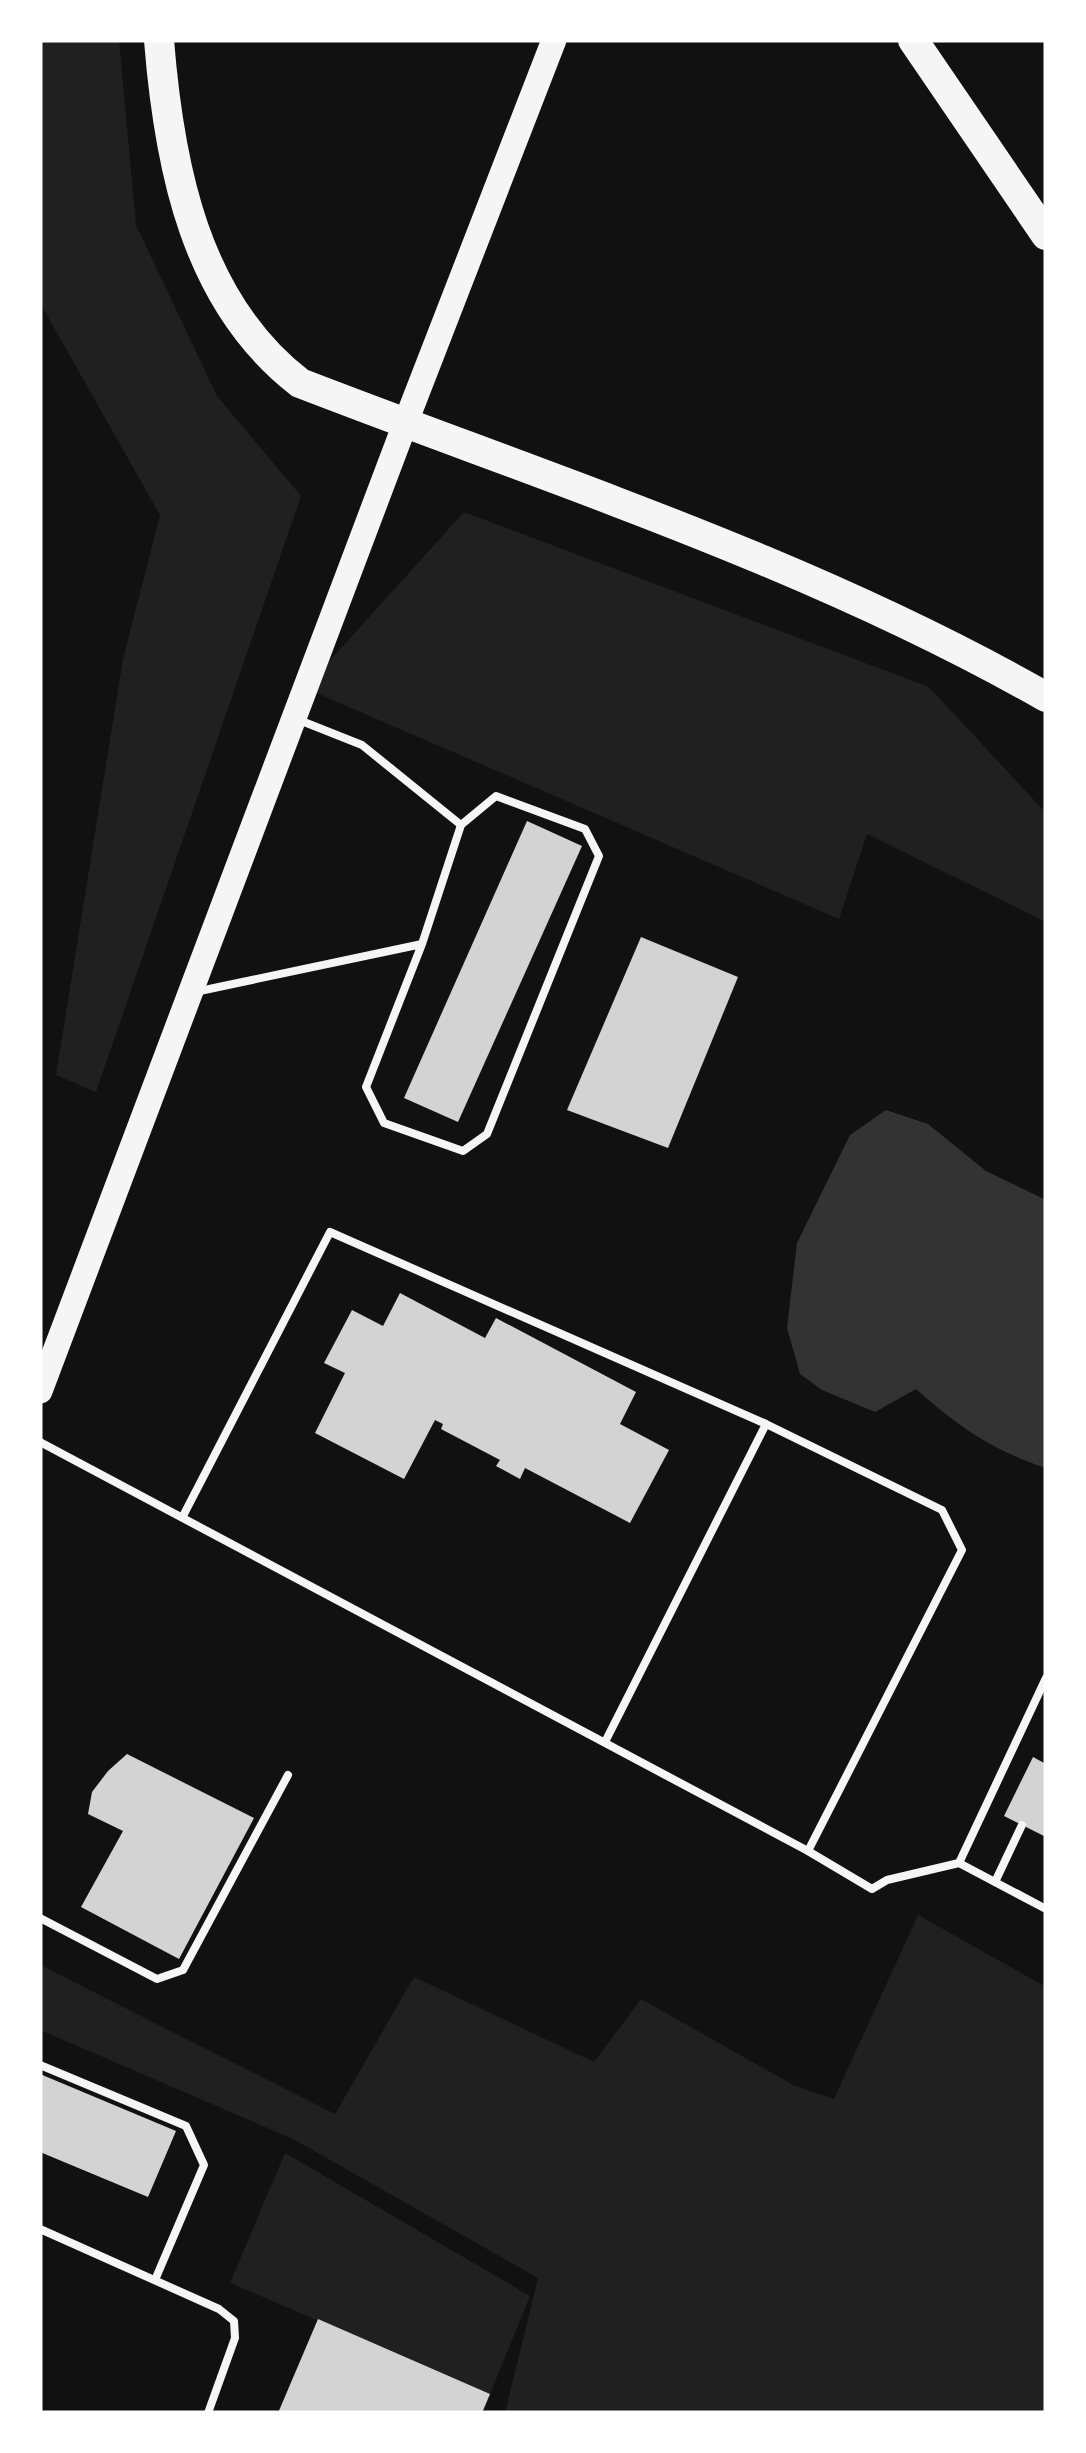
<svg xmlns="http://www.w3.org/2000/svg" width="1086" height="2453" font-family="Montserrat,sans-serif">
<style>
.green{fill:#202020}
.water{fill:#333}
.building{fill:#d3d3d3}
.lines{fill:none;stroke-linecap:round;stroke-linejoin:round}
.service{stroke:#f5f5f5;stroke-width:8}
.primary{stroke:#f5f5f5;stroke-width:25}
.motorway{stroke:#f5f5f5;stroke-width:30}
</style>
<rect width="100%" height="100%" fill="#111"/>
<g class="green">
<path d="M 40,40 L 119,40 L 136,225 L 217,396 L 301,496 L 96,1092 L 56,1075 L 123,659 L 160,515 L 40,303 Z"/>
<path d="M 464,512 L 929,687 L 1046,813 L 1046,922 L 867,834 L 839,919 L 305,688 Z"/>
<path d="M 918,1915 L 1046,1987 L 1046,2413 L 505,2413 L 538,2278 L 293,2139 L 40,2030 L 40,1965 L 335,2114 L 414,1977 L 594,2062 L 641,1999 L 795,2086 L 834,2099 Z"/>
<path d="M 285,2153 L 530,2296 L 490,2394 L 230,2283 Z"/>
</g>
<path class="water" d="M 886,1110 L 928,1124 L 986,1171 L 1046,1200 L 1046,1468 C 991,1450 958,1426 916,1389 L 875,1412 L 822,1390 L 800,1374 L 787,1328 L 797,1243 L 850,1135 Z"/>
<g class="building">
<path d="M 527,821 L 582,846 L 458,1122 L 404,1098 Z"/>
<path d="M 641,937 L 738,977 L 668,1148 L 567,1110 Z"/>
<path d="M 400,1293 L 485,1338 L 496,1318 L 636,1392 L 620,1424 L 669,1450 L 630,1523 L 525,1468 L 520,1479 L 496,1466 L 500,1460 L 441,1429 L 443,1424 L 435,1420 L 404,1479 L 315,1433 L 345,1373 L 324,1363 L 352,1310 L 383,1326 Z"/>
<path d="M 127,1754 L 254,1818 L 179,1959 L 81,1907 L 123,1831 L 88,1814 L 92,1792 L 108,1771 Z"/>
<path d="M 1033,1757 L 1046,1764 L 1046,1837 L 1004,1816 Z"/>
<path d="M 40,2074 L 176,2131 L 148,2197 L 40,2152 Z"/>
<path d="M 318,2319 L 490,2394 L 482,2413 L 278,2413 Z"/>
</g>
<g class="lines">
<g class="service">
<path d="M 299,720 L 362,745 L 461,825"/>
<path d="M 195,992 L 422,944 L 366,1087 L 384,1123 L 463,1151 L 487,1134 L 599,856 L 585,829 L 496,796 L 461,825 L 422,944"/>
<path d="M 40,1442 L 808,1851 L 872,1889 L 887,1880 L 959,1863 L 1046,1909"/>
<path d="M 183,1516 L 330,1232 L 766,1424 L 942,1510 L 962,1550 L 808,1851"/>
<path d="M 605,1742 L 766,1424"/>
<path d="M 959,1863 L 1046,1678"/>
<path d="M 995,1882 L 1022,1825"/>
<path d="M 40,1918 L 157,1979 L 183,1970 L 288,1775"/>
<path d="M 40,2065 L 186,2126 L 204,2165 L 155,2280"/>
<path d="M 40,2229 L 219,2309 L 234,2321 L 235,2338 L 208,2413"/>
</g>
<path class="primary" d="M 40,1391 L 405,424 L 554,40"/>
<g class="motorway">
<path d="M 159,40 C 169,166 195,302 300,383 C 551,480 811,563 1046,697"/>
<path d="M 913,40 L 1046,235"/>
</g>
</g>
<rect width="1086" height="2453" fill="none" stroke="#ffffff" stroke-width="85"/>
</svg>
